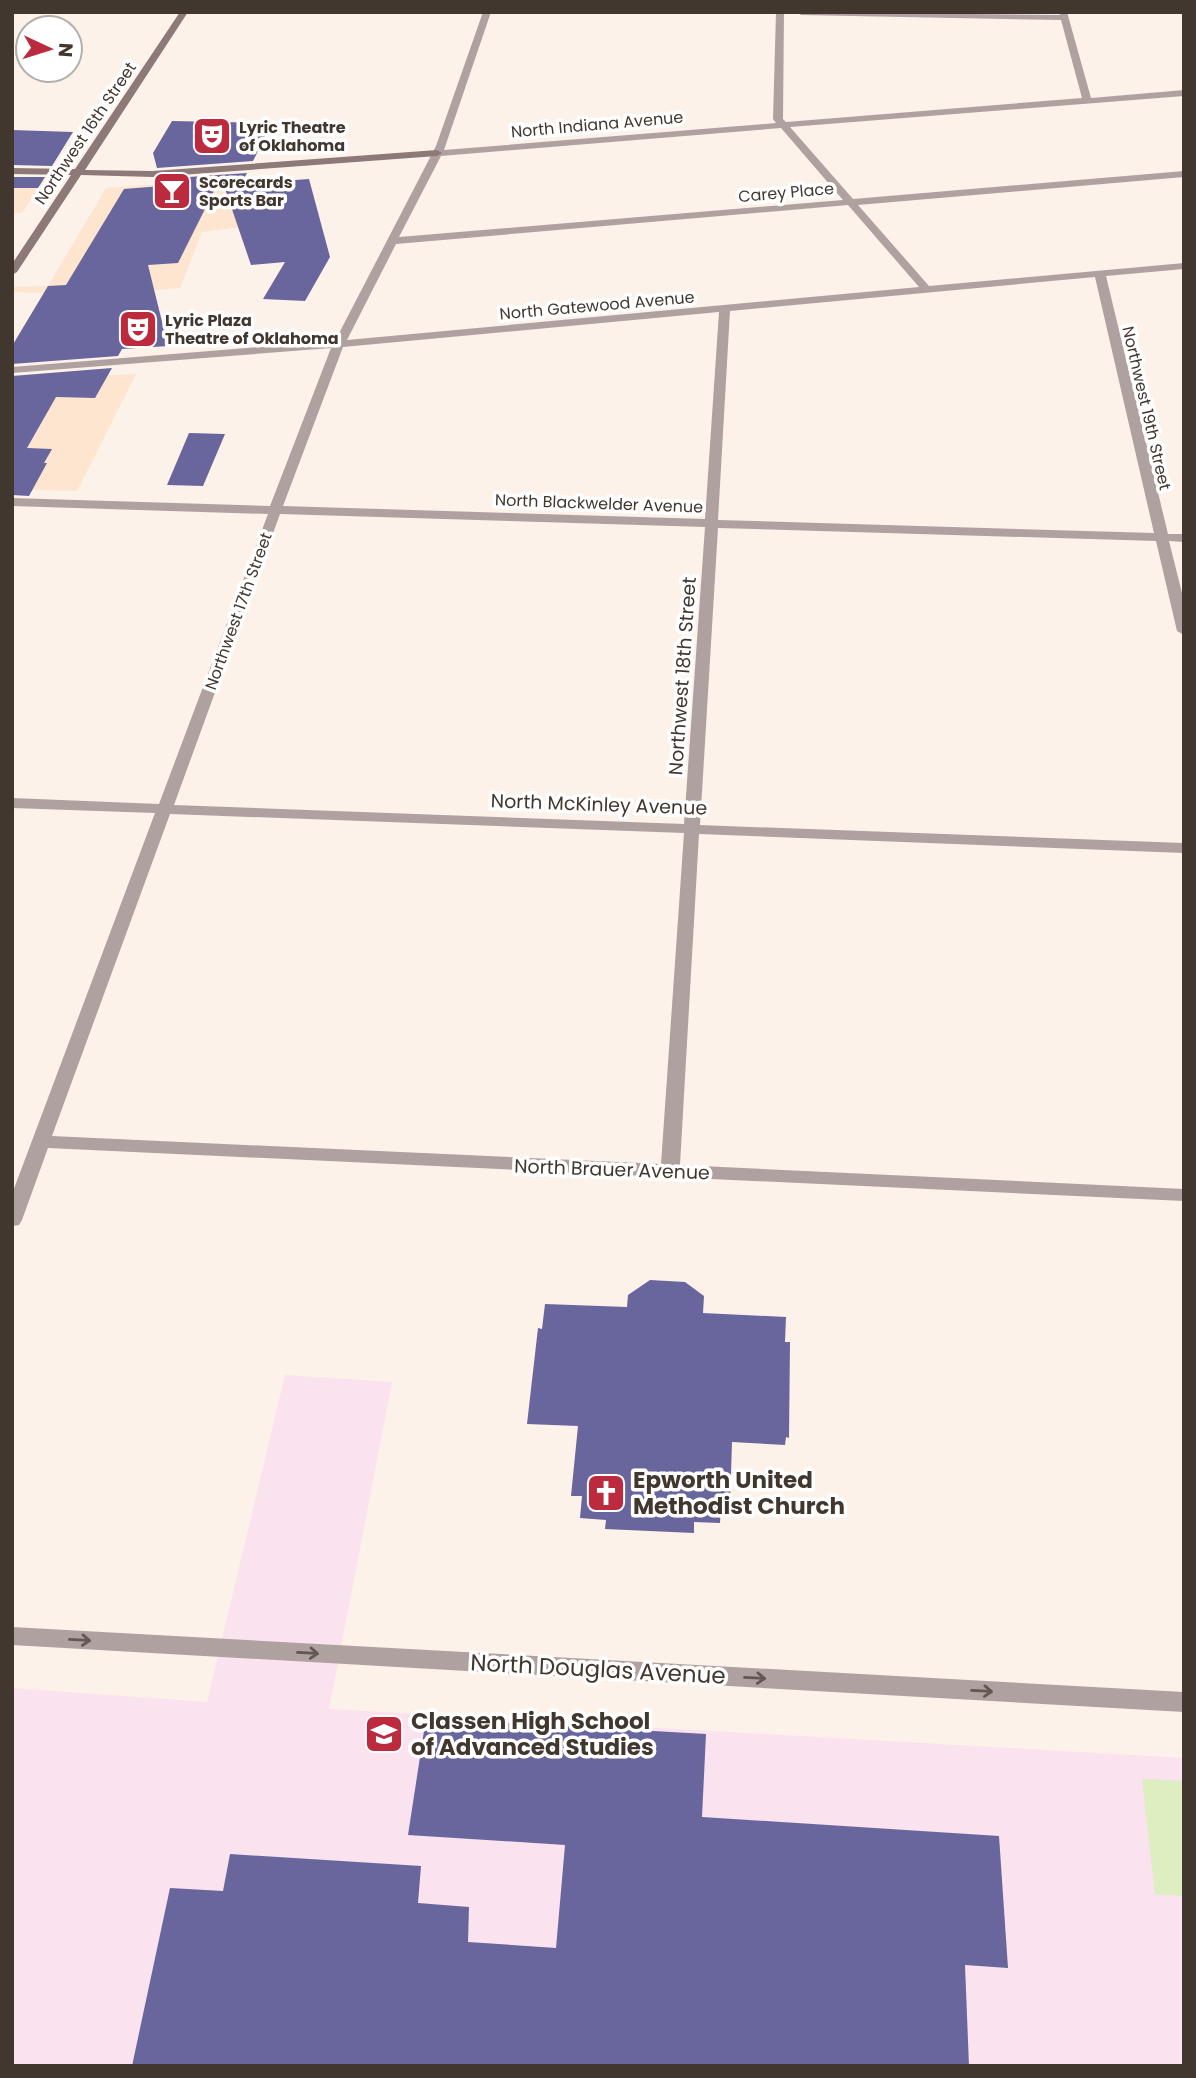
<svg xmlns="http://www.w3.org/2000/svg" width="1196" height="2078" font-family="Poppins,sans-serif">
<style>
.built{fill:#fde5cf}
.education{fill:#fae2ee}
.green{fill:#ddeec0}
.building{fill:#68669c}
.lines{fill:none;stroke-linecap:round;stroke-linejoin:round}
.street{fill:#b0a1a1;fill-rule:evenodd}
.secondary{fill:#8e7979;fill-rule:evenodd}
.oneway{stroke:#625751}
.labels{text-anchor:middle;stroke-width:7;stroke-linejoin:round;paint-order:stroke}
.far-street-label{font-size:16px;fill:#41372f;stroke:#fff}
.far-poi-label{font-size:16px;font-weight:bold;fill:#41372f;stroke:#fff;text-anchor:start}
.street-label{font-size:19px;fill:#41372f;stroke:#fff}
.near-poi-label{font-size:23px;font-weight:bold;fill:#41372f;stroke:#fff;text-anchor:start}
.near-street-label{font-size:23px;fill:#41372f;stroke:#fff}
</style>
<rect width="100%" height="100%" fill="#fcf2ea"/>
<g class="built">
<path d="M 235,179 L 248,226 L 202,232 L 180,288 L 154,290 L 168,346 L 44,293 L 12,292 L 12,287 L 48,286 L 106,188 Z"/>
<path d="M 12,180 L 44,181 L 22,213 L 12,213 Z"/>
<path d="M 136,374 L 77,491 L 12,489 L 12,381 Z"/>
</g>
<path class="education" d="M 285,1375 L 392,1382 L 329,1709 L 1184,1758 L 1184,2066 L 12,2066 L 12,1688 L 207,1702 Z"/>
<path class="green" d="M 1142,1779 L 1184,1781 L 1184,1896 L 1155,1894 Z"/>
<g class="building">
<path d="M 172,121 L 272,123 L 253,161 L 157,168 L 153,153 Z"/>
<path d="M 12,130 L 73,132 L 52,166 L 12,165 Z"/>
<path d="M 247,173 L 241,184 L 309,179 L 330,257 L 305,301 L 263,299 L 285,262 L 251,265 L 221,177 L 178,263 L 148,265 L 168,346 L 122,349 L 118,356 L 12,364 L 12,346 L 48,286 L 66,285 L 124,189 L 162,186 L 160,179 Z"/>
<path d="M 12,177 L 45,177 L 38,188 L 12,188 Z"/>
<path d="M 112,368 L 95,398 L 56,397 L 27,448 L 52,449 L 44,463 L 47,463 L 29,496 L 12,495 L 12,376 Z"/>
<path d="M 189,433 L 225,434 L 203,486 L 167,485 Z"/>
<path d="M 650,1280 L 685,1282 L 704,1296 L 703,1313 L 786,1317 L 785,1342 L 790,1342 L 789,1438 L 786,1437 L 785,1445 L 732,1442 L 730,1505 L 721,1504 L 720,1523 L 694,1522 L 694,1533 L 605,1529 L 606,1520 L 580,1518 L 582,1496 L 571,1496 L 578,1426 L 527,1424 L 538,1328 L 542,1329 L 545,1304 L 627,1307 L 628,1295 Z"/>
<path d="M 426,1718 L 706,1734 L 702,1817 L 999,1836 L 1008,1968 L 965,1965 L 969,2066 L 132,2066 L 170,1888 L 223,1891 L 230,1854 L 421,1866 L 418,1903 L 469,1907 L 468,1942 L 556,1948 L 565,1845 L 408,1835 Z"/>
</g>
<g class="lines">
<g class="street">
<path d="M 483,12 L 491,12 L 444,150 L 776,123 L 773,119 L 776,12 L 784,12 L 783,119 L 786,122 L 1082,98 L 1061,20 L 801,15 L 797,12 L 1060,15 L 1059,12 L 1067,12 L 1091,98 L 1184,90 L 1184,96 L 790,127 L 853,199 L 1184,171 L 1184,177 L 858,205 L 929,286 L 1184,263 L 1184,269 L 1106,276 L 1168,534 L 1184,534 L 1184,542 L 1169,541 L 1184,601 L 1184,635 L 1177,631 L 1156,541 L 718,528 L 700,825 L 1184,843 L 1184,853 L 699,834 L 680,1165 L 1184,1189 L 1184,1201 L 48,1148 L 22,1220 L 19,1225 L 12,1226 L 12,1194 L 155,813 L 12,808 L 12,798 L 159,804 L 268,514 L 12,506 L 12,498 L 270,506 L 331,348 L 12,373 L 12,367 L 335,341 L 436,146 ZM 781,128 L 843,200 L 399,237 L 441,156 ZM 848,205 L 919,287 L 347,340 L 396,244 ZM 1095,277 L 1154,533 L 718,520 L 730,311 ZM 719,312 L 705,519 L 283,506 L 343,347 ZM 280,514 L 705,527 L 684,824 L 174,805 ZM 170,814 L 684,833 L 661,1164 L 52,1136 Z"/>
<path d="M 12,1627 L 1184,1692 L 1184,1712 L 12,1645 Z"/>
</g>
<path class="secondary" d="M 180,12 L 188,12 L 85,170 L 153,171 L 437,150 L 442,153 L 437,156 L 153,177 L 81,175 L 17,272 L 12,275 L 12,264 L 71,175 L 12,174 L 12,168 L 75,169 Z"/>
</g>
<defs><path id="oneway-shaft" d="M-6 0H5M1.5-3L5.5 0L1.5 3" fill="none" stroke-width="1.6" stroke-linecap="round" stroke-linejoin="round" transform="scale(1.75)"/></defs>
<g class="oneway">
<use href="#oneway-shaft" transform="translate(80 1640) rotate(3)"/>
<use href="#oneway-shaft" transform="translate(308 1653) rotate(3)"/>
<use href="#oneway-shaft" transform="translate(755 1678) rotate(3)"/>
<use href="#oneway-shaft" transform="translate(982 1691) rotate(3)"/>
</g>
<defs>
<g id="theatre-square" transform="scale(2.0125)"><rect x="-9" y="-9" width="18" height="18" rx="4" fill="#bb2a3d" stroke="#fff"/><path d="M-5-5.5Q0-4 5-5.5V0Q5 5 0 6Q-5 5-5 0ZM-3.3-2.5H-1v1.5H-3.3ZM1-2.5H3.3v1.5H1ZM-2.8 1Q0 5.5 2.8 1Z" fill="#fff"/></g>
<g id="bar-square" transform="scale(2.0125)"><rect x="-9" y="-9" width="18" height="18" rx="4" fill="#bb2a3d" stroke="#fff"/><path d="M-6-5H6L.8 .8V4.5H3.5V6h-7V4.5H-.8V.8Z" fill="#fff"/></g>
<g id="church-square" transform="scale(2.0125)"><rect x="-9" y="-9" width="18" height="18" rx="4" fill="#bb2a3d" stroke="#fff"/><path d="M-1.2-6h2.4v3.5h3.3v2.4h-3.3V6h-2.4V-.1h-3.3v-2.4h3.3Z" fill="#fff"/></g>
<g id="school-square" transform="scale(2.0125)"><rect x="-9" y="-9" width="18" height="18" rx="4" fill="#bb2a3d" stroke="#fff"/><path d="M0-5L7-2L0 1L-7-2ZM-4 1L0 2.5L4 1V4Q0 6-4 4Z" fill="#fff"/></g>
</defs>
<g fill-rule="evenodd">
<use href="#theatre-square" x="212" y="136"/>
<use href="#bar-square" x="172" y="191"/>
<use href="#theatre-square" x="138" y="329"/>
<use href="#church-square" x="606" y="1493"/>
<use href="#school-square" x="384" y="1734"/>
</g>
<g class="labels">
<g class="far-street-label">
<text transform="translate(597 124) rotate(-5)" y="6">North Indiana Avenue</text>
<text transform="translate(85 133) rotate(-56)" y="6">Northwest 16th Street</text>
<text transform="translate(786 192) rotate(-5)" y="6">Carey Place</text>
<text transform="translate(597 305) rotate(-5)" y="6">North Gatewood Avenue</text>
<text transform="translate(1147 408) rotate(77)" y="6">Northwest 19th Street</text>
<text transform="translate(599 503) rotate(2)" y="6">North Blackwelder Avenue</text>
<text transform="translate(238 611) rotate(-70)" y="6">Northwest 17th Street</text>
</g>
<g class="far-poi-label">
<text x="239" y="133">Lyric Theatre<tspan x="239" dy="18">of Oklahoma</tspan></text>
<text x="199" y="188">Scorecards<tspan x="199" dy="18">Sports Bar</tspan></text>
<text x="165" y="326">Lyric Plaza<tspan x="165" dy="18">Theatre of Oklahoma</tspan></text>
</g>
<g class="street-label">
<text transform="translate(682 676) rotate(-86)" y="7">Northwest 18th Street</text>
<text transform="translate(599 804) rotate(2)" y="7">North McKinley Avenue</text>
<text transform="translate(612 1169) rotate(2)" y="7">North Brauer Avenue</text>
</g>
<g class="near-poi-label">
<text x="633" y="1488">Epworth United<tspan x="633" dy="26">Methodist Church</tspan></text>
<text x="411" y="1729">Classen High School<tspan x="411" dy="26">of Advanced Studies</tspan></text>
</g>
<g class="near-street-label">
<text transform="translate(598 1669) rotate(3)" y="8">North Douglas Avenue</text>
</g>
</g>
<rect width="1196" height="2078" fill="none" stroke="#41372f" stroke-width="28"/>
<g transform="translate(49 49) rotate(94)"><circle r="33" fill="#ffffff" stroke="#b3afac" stroke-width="2"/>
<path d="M0-5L12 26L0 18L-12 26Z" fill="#bb2a3d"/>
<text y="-10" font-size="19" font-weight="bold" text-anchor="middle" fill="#41372f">N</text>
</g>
</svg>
